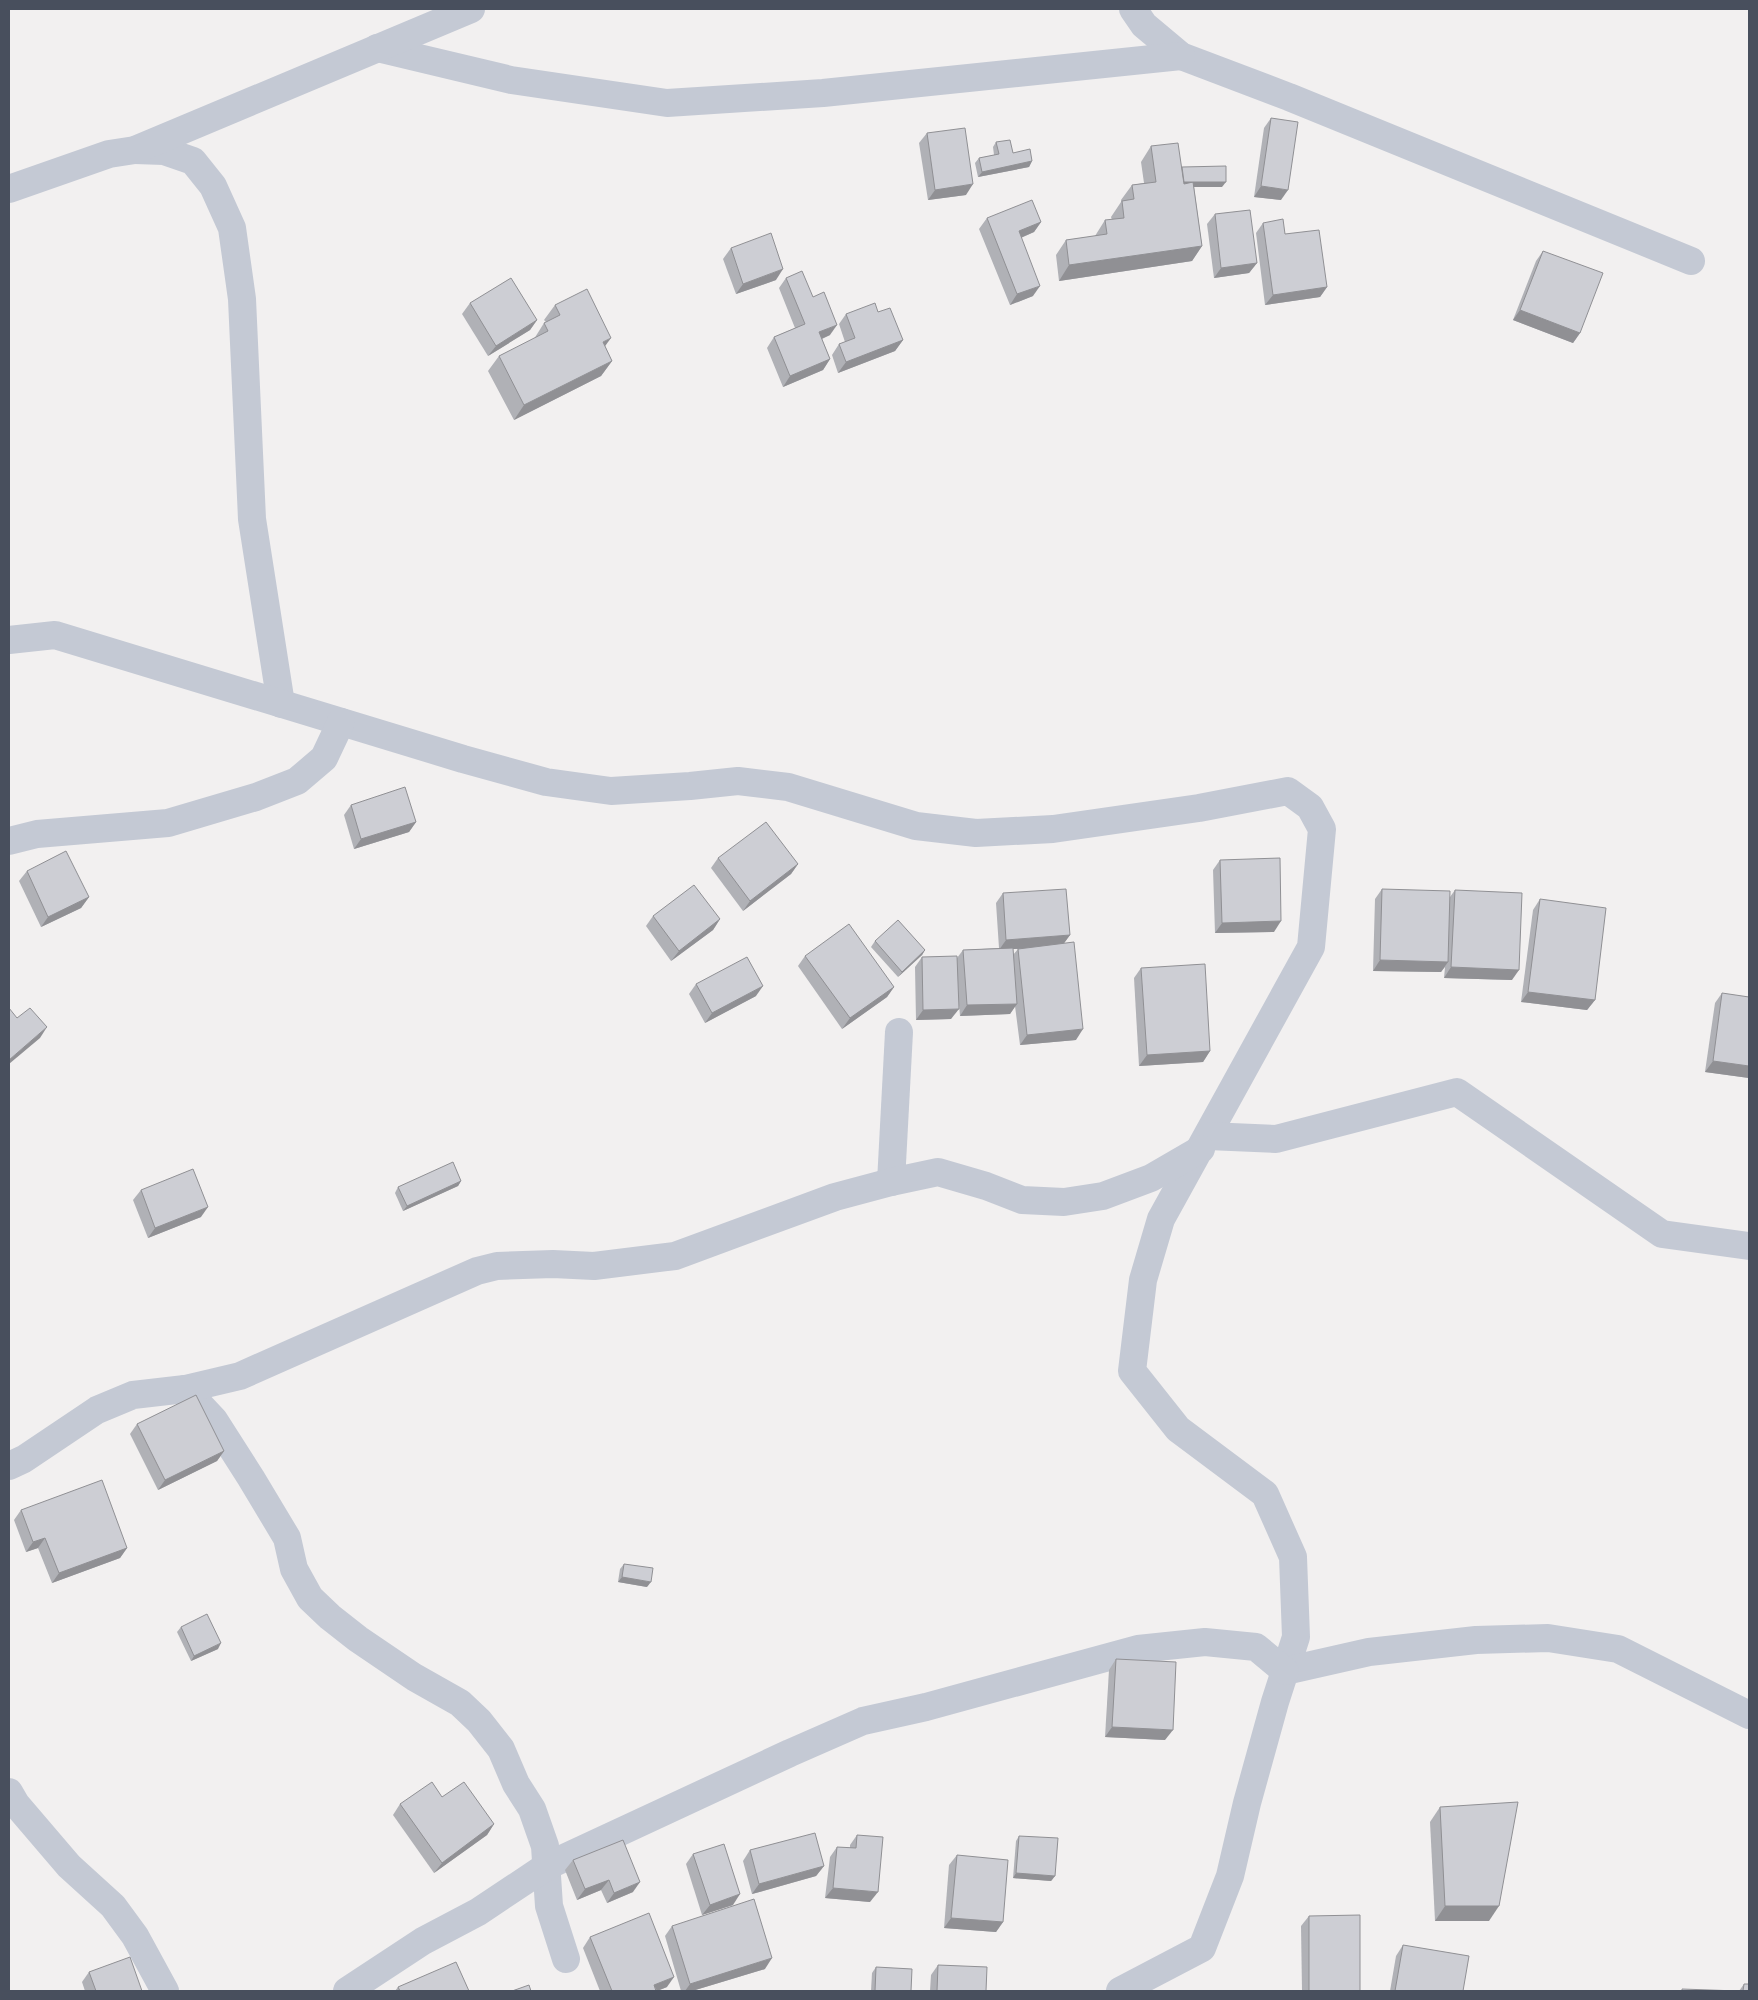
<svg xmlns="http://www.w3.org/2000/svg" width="1758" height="2000" font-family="'Open Sans',sans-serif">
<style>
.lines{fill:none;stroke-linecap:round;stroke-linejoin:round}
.minor{stroke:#c4c9d4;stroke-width:28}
.wall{fill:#b0b1b6;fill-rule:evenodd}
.shaded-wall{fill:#909094}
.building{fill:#cdced4;stroke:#909094}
</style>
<rect width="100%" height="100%" fill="#f2f0f0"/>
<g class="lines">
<g class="minor">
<path d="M 1133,9 L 1144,25 L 1181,56 L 1289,97 L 1691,261"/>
<path d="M 377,48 L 511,80 L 667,103 L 823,93 L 1181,56"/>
<path d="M 135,150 L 164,151 L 193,161 L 213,186 L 232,228 L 242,299 L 252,519 L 281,704"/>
<path d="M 9,189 L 109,154 L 135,150 L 471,9"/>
<path d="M 9,640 L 55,635 L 463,759 L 546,782 L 611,791 L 690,786 L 738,781 L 788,787 L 916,826 L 976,833 L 1053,829 L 1199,808 L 1288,791 L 1310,807 L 1322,829 L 1311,947 L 1161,1219 L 1143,1280 L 1132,1371 L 1178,1429 L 1265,1494 L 1293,1557 L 1296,1637 L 1275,1702 L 1247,1803 L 1230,1876 L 1202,1948 L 1120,1991"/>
<path d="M 9,841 L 37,834 L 168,823 L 256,797 L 297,781 L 324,758 L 341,722"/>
<path d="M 1208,1136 L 1276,1139 L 1457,1092 L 1662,1234 L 1749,1246"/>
<path d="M 891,1182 L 899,1032"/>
<path d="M 185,1389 L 214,1420 L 251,1478 L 287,1538 L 294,1569 L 310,1598 L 330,1617 L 358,1639 L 414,1677 L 460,1703 L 479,1721 L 501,1749 L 516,1784 L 532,1809 L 545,1846 L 549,1906 L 566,1959"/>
<path d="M 9,1466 L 24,1459 L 97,1410 L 133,1395 L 185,1389 L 240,1376 L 477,1271 L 497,1266 L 553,1264 L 594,1266 L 675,1256 L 835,1197 L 891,1182 L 938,1172 L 986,1186 L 1022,1200 L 1064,1202 L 1103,1196 L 1151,1178 L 1201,1149"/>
<path d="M 1285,1671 L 1369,1652 L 1476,1640 L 1548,1638 L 1618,1649 L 1749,1715"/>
<path d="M 9,1792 L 16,1804 L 69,1866 L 113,1906 L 135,1936 L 165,1991"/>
<path d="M 347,1991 L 423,1941 L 478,1912 L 547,1866 L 790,1753 L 863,1721 L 926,1707 L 1138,1649 L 1205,1642 L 1256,1647 L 1285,1671"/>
</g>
</g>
<g class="wall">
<path d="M 1271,118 L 1281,200 L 1254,197 L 1264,128 Z"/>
<path d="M 927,133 L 966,195 L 928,200 L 919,143 Z"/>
<path d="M 996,142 L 1013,153 L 1032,161 L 1029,167 L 978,177 L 975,163 L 979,158 L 994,155 L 993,147 Z"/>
<path d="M 1151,146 L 1182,167 L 1222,187 L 1194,187 L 1202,246 L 1192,261 L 1059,281 L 1056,255 L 1066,240 L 1095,236 L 1105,220 L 1112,220 L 1111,217 L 1121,202 L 1121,200 L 1132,185 L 1144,183 L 1141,162 Z"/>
<path d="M 1215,214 L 1257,263 L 1249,273 L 1214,278 L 1207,224 Z"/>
<path d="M 987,218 L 1041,222 L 1034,232 L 1021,238 L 1033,296 L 1010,305 L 979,229 Z"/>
<path d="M 1263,223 L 1285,234 L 1327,287 L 1320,297 L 1265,305 L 1256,233 Z"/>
<path d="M 731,248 L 776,280 L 736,294 L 723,259 Z"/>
<path d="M 1543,251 L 1580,333 L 1573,343 L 1513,320 L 1536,261 Z"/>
<path d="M 786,278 L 813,297 L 830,335 L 822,339 L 830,359 L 823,370 L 783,387 L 767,348 L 774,337 L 795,328 L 779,288 Z"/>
<path d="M 470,303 L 537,320 L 530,330 L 488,356 L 462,314 Z"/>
<path d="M 555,305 L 605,346 L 612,361 L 601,376 L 514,420 L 488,371 L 499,356 L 534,339 L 544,323 L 546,322 L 544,320 Z"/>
<path d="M 878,312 L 903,340 L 895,351 L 838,373 L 832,355 L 839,344 L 845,342 L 839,324 L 846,314 Z"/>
<path d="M 351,805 L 416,822 L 409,832 L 354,849 L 344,815 Z"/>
<path d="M 718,858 L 798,864 L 791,874 L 743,911 L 711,868 Z"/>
<path d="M 1220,860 L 1274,932 L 1215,933 L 1213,870 Z"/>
<path d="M 27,871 L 89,897 L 81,908 L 41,927 L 19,881 Z"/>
<path d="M 1382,889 L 1450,897 L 1455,890 L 1512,980 L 1444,978 L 1445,967 L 1441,972 L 1373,971 L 1375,899 Z"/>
<path d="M 1003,893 L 1070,935 L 1064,943 L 1076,1040 L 1020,1045 L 1015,1006 L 1010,1014 L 960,1016 L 958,994 L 951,1019 L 916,1020 L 915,967 L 922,957 L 957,958 L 963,950 L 999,948 L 996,903 ZM 1013,949 L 1018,949 L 1013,955 Z"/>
<path d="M 1540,899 L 1595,1000 L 1587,1010 L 1521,1002 L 1533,910 Z"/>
<path d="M 653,916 L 720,919 L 713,930 L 671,961 L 646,926 Z"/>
<path d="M 875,941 L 925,950 L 922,955 L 898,977 L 871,947 Z"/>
<path d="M 805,956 L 894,987 L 887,997 L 842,1029 L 798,966 Z"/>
<path d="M 1141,968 L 1210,1051 L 1203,1062 L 1139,1066 L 1134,978 Z"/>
<path d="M 696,984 L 756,996 L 705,1023 L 689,994 Z"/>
<path d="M 1722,993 L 1749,1078 L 1705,1072 L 1715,1003 Z"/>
<path d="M 461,1181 L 458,1186 L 403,1211 L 395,1193 L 398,1187 Z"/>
<path d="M 141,1190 L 201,1217 L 148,1238 L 133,1200 Z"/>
<path d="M 137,1424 L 224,1451 L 217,1461 L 158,1490 L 130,1434 Z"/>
<path d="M 21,1510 L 127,1548 L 120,1558 L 52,1583 L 38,1548 L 26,1552 L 14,1520 Z"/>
<path d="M 624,1564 L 647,1587 L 618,1582 L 620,1569 Z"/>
<path d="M 181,1627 L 218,1649 L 191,1661 L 177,1632 Z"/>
<path d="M 1116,1659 L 1165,1740 L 1105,1737 L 1109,1670 Z"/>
<path d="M 442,1797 L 494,1824 L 487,1835 L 434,1873 L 393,1815 L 400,1804 Z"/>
<path d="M 1440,1807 L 1489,1921 L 1435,1921 L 1430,1822 Z"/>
<path d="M 857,1835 L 870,1902 L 825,1898 L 830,1857 L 837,1847 L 850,1848 L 850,1845 Z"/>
<path d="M 1019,1836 L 1055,1876 L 1051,1881 L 1013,1878 L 1016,1841 Z"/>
<path d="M 750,1850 L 824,1866 L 816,1876 L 752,1894 L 743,1861 Z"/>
<path d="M 693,1854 L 733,1905 L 702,1915 L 686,1864 Z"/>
<path d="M 957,1855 L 1003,1922 L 996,1932 L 944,1928 L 949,1865 Z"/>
<path d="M 573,1860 L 633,1892 L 607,1903 L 601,1890 L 577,1900 L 565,1870 Z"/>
<path d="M 1309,1916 L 1360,1991 L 1302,1991 L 1301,1926 Z"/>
<path d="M 672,1926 L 765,1969 L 692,1991 L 681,1991 L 665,1936 Z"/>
<path d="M 590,1937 L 667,1987 L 657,1991 L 600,1991 L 583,1948 Z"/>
<path d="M 1403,1945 L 1463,1991 L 1390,1991 L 1396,1956 Z"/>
<path d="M 938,1965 L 986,1991 L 930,1991 L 931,1975 Z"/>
<path d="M 876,1967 L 911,1991 L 871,1991 L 872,1973 Z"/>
<path d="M 89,1972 L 142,1991 L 85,1991 L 82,1982 Z"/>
<path d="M 1744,1984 L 1749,1991 L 1739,1991 Z"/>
<path d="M 398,1987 L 469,1991 L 395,1991 Z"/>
</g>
<g class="shaded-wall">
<path d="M 1032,161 L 1029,167 L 978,177 L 982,172 Z"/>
<path d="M 1181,182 L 1226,182 L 1222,187 L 1177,187 Z"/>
<path d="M 973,184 L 966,195 L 928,200 L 935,190 Z"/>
<path d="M 1261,186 L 1288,190 L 1281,200 L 1254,197 Z"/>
<path d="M 1041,222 L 1034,232 L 1011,242 L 1019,231 Z"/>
<path d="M 1202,246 L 1192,261 L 1059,281 L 1069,265 Z"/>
<path d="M 1257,263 L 1249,273 L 1214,278 L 1221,268 Z"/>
<path d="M 783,269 L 776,280 L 736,294 L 743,284 Z"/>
<path d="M 1040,286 L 1033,296 L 1010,305 L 1017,294 Z"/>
<path d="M 1327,287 L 1320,297 L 1265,305 L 1273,295 Z"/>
<path d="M 1520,310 L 1580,333 L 1573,343 L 1513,320 Z"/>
<path d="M 537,320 L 530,330 L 488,356 L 496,346 Z"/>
<path d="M 837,325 L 830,335 L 812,343 L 819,332 Z"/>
<path d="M 611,338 L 600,353 L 603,342 Z"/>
<path d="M 903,340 L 895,351 L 838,373 L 846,362 Z"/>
<path d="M 830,359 L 823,370 L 783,387 L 790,376 Z"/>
<path d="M 612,361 L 601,376 L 514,420 L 524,405 Z"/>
<path d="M 416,822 L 409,832 L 354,849 L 361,839 Z"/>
<path d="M 798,864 L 791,874 L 743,911 L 750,901 Z"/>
<path d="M 89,897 L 81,908 L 41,927 L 48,917 Z"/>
<path d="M 720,919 L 713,930 L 671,961 L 679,951 Z"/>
<path d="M 1281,921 L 1274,932 L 1215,933 L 1222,923 Z"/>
<path d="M 1070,935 L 1062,946 L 999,950 L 1006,940 Z"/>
<path d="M 925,950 L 922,955 L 898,977 L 902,972 Z"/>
<path d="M 1380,960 L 1448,962 L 1441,972 L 1373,971 Z"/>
<path d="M 1451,967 L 1519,970 L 1512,980 L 1444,978 Z"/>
<path d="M 763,986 L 756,996 L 705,1023 L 712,1013 Z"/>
<path d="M 894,987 L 887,997 L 842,1029 L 850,1018 Z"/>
<path d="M 1528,992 L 1595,1000 L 1587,1010 L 1521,1002 Z"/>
<path d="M 1017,1004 L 1010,1014 L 960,1016 L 967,1005 Z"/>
<path d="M 959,1009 L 951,1019 L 916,1020 L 923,1010 Z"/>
<path d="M 47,1027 L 40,1038 L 9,1064 L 9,1060 Z"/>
<path d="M 1083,1029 L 1076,1040 L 1020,1045 L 1027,1035 Z"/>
<path d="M 1210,1051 L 1203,1062 L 1139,1066 L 1147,1055 Z"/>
<path d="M 1713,1061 L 1749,1066 L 1749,1078 L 1705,1072 Z"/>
<path d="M 461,1181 L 458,1186 L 403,1211 L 407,1206 Z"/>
<path d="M 208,1207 L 201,1217 L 148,1238 L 155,1228 Z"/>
<path d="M 224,1451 L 217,1461 L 158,1490 L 165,1480 Z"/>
<path d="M 45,1538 L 38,1548 L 26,1552 L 33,1542 Z"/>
<path d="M 127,1548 L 120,1558 L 52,1583 L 59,1573 Z"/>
<path d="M 622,1577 L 651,1582 L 647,1587 L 618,1582 Z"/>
<path d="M 221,1643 L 218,1649 L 191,1661 L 194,1656 Z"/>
<path d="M 1112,1727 L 1173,1730 L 1165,1740 L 1105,1737 Z"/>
<path d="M 494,1824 L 487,1835 L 434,1873 L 442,1863 Z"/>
<path d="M 824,1866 L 816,1876 L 752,1894 L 759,1884 Z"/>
<path d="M 1016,1873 L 1055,1876 L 1051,1881 L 1013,1878 Z"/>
<path d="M 609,1880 L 601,1890 L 577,1900 L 585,1889 Z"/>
<path d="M 640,1882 L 633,1892 L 607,1903 L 614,1893 Z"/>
<path d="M 833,1888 L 878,1892 L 870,1902 L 825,1898 Z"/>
<path d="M 740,1894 L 733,1905 L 702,1915 L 710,1905 Z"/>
<path d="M 1445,1906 L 1499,1906 L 1489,1921 L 1435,1921 Z"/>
<path d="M 951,1918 L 1003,1922 L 996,1932 L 944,1928 Z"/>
<path d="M 772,1958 L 765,1969 L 692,1991 L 685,1991 L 690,1984 Z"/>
<path d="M 674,1977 L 667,1987 L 657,1991 L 654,1985 Z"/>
</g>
<g class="building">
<path d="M 1271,118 L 1298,122 L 1288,190 L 1261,186 Z"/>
<path d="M 965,128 L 973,184 L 935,190 L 927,133 Z"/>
<path d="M 1010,140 L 1013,153 L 1030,149 L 1032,161 L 982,172 L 979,158 L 999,154 L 996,142 Z"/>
<path d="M 1178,143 L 1184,184 L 1193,182 L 1202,246 L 1069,265 L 1066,240 L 1107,234 L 1105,220 L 1124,218 L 1122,201 L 1134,199 L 1132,185 L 1156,182 L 1151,146 Z"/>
<path d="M 1226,166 L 1226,182 L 1184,182 L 1182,167 Z"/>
<path d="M 1032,200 L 1041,222 L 1019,231 L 1040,286 L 1017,294 L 987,218 Z"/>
<path d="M 1250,210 L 1257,263 L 1221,268 L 1215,214 Z"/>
<path d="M 1283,219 L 1285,234 L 1319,230 L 1327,287 L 1273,295 L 1263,223 Z"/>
<path d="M 771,233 L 783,269 L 743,284 L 731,248 Z"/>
<path d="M 1543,251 L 1603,273 L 1580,333 L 1520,310 Z"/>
<path d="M 802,271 L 813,297 L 824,292 L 837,325 L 819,332 L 830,359 L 790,376 L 774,337 L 805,324 L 786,278 Z"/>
<path d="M 511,278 L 537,320 L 496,346 L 470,303 Z"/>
<path d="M 587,289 L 611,338 L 603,342 L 612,361 L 524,405 L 499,356 L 548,331 L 544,323 L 560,315 L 555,305 Z"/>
<path d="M 875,303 L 878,312 L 890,308 L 903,340 L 846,362 L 839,344 L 855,338 L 846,314 Z"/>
<path d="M 405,787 L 416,822 L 361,839 L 351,805 Z"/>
<path d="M 766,822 L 798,864 L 750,901 L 718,858 Z"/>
<path d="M 66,851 L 89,897 L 48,917 L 27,871 Z"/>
<path d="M 1280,858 L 1281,921 L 1222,923 L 1220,860 Z"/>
<path d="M 694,885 L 720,919 L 679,951 L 653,916 Z"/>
<path d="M 1066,889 L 1070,935 L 1006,940 L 1003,893 Z"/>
<path d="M 1382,889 L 1450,891 L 1448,962 L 1380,960 Z"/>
<path d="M 1455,890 L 1522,893 L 1519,970 L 1451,967 Z"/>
<path d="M 1540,899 L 1606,908 L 1595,1000 L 1528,992 Z"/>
<path d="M 898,920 L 925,950 L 902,972 L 875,941 Z"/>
<path d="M 849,924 L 894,987 L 850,1018 L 805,956 Z"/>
<path d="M 1074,942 L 1083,1029 L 1027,1035 L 1018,949 Z"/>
<path d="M 1013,948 L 1017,1004 L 967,1005 L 963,950 Z"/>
<path d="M 957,956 L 959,1009 L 923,1010 L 922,957 Z"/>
<path d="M 747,957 L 763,986 L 712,1013 L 696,984 Z"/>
<path d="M 1205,964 L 1210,1051 L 1147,1055 L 1141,968 Z"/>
<path d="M 1722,993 L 1749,997 L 1749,1066 L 1713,1061 Z"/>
<path d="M 9,1008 L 17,1018 L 30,1008 L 47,1027 L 9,1060 Z"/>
<path d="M 453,1162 L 461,1181 L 407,1206 L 398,1187 Z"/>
<path d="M 193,1169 L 208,1207 L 155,1228 L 141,1190 Z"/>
<path d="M 196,1395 L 224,1451 L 165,1480 L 137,1424 Z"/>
<path d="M 102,1480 L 127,1548 L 59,1573 L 45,1538 L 33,1542 L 21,1510 Z"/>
<path d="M 624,1564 L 653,1568 L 651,1582 L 622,1577 Z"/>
<path d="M 207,1614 L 221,1643 L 194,1656 L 181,1627 Z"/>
<path d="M 1116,1659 L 1176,1662 L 1173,1730 L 1112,1727 Z"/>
<path d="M 432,1782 L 442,1797 L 464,1782 L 494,1824 L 442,1863 L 400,1804 Z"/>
<path d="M 1518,1802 L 1499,1906 L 1445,1906 L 1440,1807 Z"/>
<path d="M 815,1833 L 824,1866 L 759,1884 L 750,1850 Z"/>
<path d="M 857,1835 L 883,1837 L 878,1892 L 833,1888 L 837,1847 L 856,1848 Z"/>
<path d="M 1019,1836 L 1058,1838 L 1055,1876 L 1016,1873 Z"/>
<path d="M 623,1840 L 640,1882 L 614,1893 L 609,1880 L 585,1889 L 573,1860 Z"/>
<path d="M 724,1844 L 740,1894 L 710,1905 L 693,1854 Z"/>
<path d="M 957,1855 L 1008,1860 L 1003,1922 L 951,1918 Z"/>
<path d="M 754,1899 L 772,1958 L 690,1984 L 672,1926 Z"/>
<path d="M 649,1913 L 674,1977 L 654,1985 L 656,1991 L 612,1991 L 590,1937 Z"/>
<path d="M 1360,1915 L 1360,1991 L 1309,1991 L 1309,1916 Z"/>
<path d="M 1403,1945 L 1469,1956 L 1463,1991 L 1395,1991 Z"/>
<path d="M 130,1957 L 142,1991 L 96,1991 L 89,1972 Z"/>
<path d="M 456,1962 L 469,1991 L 400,1991 L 398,1987 Z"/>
<path d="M 938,1965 L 987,1967 L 986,1991 L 937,1991 Z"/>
<path d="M 876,1967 L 912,1969 L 911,1991 L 875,1991 Z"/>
<path d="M 1744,1984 L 1749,1984 L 1749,1991 L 1743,1991 Z"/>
<path d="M 529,1985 L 531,1991 L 512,1991 Z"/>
<path d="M 1682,1989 L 1738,1991 L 1682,1991 Z"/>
</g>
<rect width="1758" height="2000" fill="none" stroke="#484f5d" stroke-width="20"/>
</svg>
